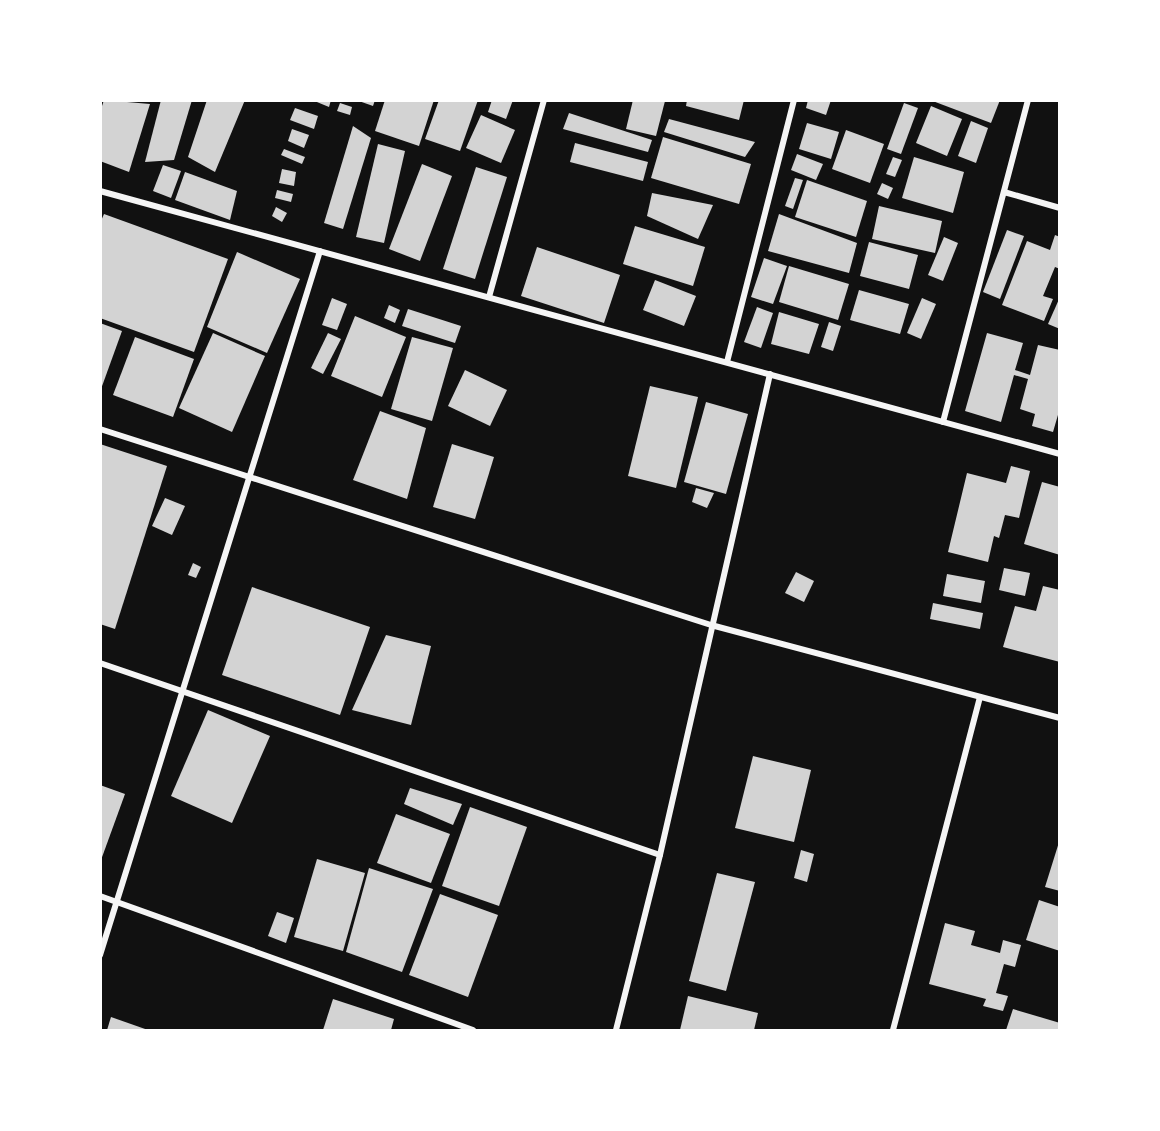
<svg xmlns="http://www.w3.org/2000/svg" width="1160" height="1131" font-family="Lato,sans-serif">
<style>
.building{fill:#d3d3d3}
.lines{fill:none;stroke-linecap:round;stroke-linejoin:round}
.minor{stroke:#f5f5f5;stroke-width:6}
</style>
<rect width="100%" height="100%" fill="#111"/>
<g class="building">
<path d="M 104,100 L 150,104 L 129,172 L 100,161 L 100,112 Z"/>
<path d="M 161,100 L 192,100 L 174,160 L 145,162 Z"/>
<path d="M 207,100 L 245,100 L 215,172 L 188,157 Z"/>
<path d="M 312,100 L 331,100 L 329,107 Z"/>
<path d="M 356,100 L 375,100 L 373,106 Z"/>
<path d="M 385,100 L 434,100 L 419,146 L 375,131 Z"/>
<path d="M 439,100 L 478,100 L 460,151 L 425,139 Z"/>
<path d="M 492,100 L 513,100 L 506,119 L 488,112 Z"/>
<path d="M 633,100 L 665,101 L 656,136 L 626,129 Z"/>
<path d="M 687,100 L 744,100 L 739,120 L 686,106 Z"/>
<path d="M 808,100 L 831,100 L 826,115 L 806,108 Z"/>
<path d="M 930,100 L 1000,100 L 991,123 Z"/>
<path d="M 340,103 L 352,107 L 350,115 L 337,111 Z"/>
<path d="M 904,103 L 918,108 L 901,154 L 887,149 Z"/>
<path d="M 931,106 L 962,119 L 947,156 L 916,143 Z"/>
<path d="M 295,108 L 318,116 L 314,129 L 290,120 Z"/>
<path d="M 569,113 L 652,140 L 648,152 L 563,129 Z"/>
<path d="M 481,115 L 515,130 L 501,163 L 466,148 Z"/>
<path d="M 669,119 L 755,142 L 745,157 L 664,132 Z"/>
<path d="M 971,121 L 988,128 L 976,163 L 958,156 Z"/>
<path d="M 807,123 L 839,132 L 831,159 L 799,149 Z"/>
<path d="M 353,126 L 371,138 L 343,229 L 324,223 Z"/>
<path d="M 292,129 L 309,135 L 304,148 L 288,141 Z"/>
<path d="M 846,130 L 884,144 L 870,183 L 832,169 Z"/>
<path d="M 663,137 L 751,164 L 739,204 L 651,178 Z"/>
<path d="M 575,143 L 648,162 L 643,181 L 570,162 Z"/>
<path d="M 378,144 L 405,151 L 384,243 L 356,237 Z"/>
<path d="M 284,149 L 305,157 L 302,164 L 281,155 Z"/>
<path d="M 797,154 L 823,164 L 816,180 L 791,170 Z"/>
<path d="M 893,157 L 902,160 L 895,177 L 886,174 Z"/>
<path d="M 914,157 L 964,172 L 953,213 L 902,198 Z"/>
<path d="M 422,164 L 452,176 L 420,261 L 389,249 Z"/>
<path d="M 163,165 L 181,171 L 171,198 L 153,191 Z"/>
<path d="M 476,167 L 507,177 L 475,279 L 443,269 Z"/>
<path d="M 282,169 L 296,172 L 294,186 L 279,183 Z"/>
<path d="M 185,172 L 237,191 L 230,220 L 175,200 Z"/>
<path d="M 795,178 L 803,180 L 793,209 L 785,206 Z"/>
<path d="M 807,180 L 867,201 L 856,237 L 795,217 Z"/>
<path d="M 882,183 L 893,188 L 888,199 L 877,194 Z"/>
<path d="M 277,190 L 293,194 L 291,202 L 275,198 Z"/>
<path d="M 652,193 L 713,205 L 698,239 L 647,216 Z"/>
<path d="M 879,206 L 942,221 L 935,253 L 872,239 Z"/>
<path d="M 276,207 L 287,213 L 282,222 L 272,216 Z"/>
<path d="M 104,214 L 228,259 L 194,352 L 100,318 L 100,223 Z"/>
<path d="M 779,214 L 857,243 L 849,273 L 768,251 Z"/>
<path d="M 635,226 L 705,247 L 693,286 L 623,264 Z"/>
<path d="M 1007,230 L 1024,236 L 1000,299 L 983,292 Z"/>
<path d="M 1055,235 L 1060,237 L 1060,269 L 1055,267 L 1043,296 L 1053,299 L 1044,321 L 1002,305 L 1027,241 L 1050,250 Z"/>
<path d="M 944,237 L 958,243 L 943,281 L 928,275 Z"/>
<path d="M 869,242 L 918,255 L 909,289 L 860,276 Z"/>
<path d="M 537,247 L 620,275 L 604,323 L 521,296 Z"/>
<path d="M 237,252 L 300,279 L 267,353 L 207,327 Z"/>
<path d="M 764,258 L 787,266 L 773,304 L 751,297 Z"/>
<path d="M 789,266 L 849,284 L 838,320 L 779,302 Z"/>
<path d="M 655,280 L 696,296 L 684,326 L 643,310 Z"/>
<path d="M 859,290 L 909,304 L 900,334 L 850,320 Z"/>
<path d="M 1060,297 L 1060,329 L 1048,324 Z"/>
<path d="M 332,298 L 347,304 L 337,330 L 322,325 Z"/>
<path d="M 922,298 L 936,304 L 921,339 L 907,333 Z"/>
<path d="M 389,305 L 400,310 L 395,323 L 384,318 Z"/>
<path d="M 757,307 L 773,313 L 761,348 L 744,342 Z"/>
<path d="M 408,309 L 461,326 L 455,343 L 402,326 Z"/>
<path d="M 779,312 L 819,324 L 809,354 L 771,344 Z"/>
<path d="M 355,316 L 406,337 L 382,397 L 331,376 Z"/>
<path d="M 829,322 L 841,326 L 833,351 L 821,347 Z"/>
<path d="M 100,323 L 122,331 L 101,389 L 100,388 Z"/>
<path d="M 213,333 L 265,356 L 232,432 L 179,408 Z"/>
<path d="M 328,333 L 341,339 L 323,374 L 311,368 Z"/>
<path d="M 987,333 L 1023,343 L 1015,370 L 1030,375 L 1038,345 L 1060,350 L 1060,408 L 1053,432 L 1032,426 L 1035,414 L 1020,409 L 1028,379 L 1014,375 L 1001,422 L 965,411 Z"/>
<path d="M 135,337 L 194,359 L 173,417 L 113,395 Z"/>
<path d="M 412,337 L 453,348 L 432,421 L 391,409 Z"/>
<path d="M 465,370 L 507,390 L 490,426 L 448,406 Z"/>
<path d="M 650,386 L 698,397 L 676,488 L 628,476 Z"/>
<path d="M 706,402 L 748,414 L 726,494 L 684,482 Z"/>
<path d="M 380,411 L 426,428 L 407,499 L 353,480 Z"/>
<path d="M 100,444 L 167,466 L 115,629 L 100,624 Z"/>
<path d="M 452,444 L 494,457 L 475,519 L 433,507 Z"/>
<path d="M 1011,466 L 1030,471 L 1019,518 L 1005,515 L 999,538 L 994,536 L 988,562 L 948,552 L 967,473 L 1006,483 Z"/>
<path d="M 1042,482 L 1060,487 L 1060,555 L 1024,544 Z"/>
<path d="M 696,488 L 714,493 L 707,508 L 692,502 Z"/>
<path d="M 165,498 L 185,506 L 172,535 L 152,526 Z"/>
<path d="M 193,563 L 201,567 L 196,578 L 188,575 Z"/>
<path d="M 1004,568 L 1030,573 L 1025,596 L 999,590 Z"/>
<path d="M 796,572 L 814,581 L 804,602 L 785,593 Z"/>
<path d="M 947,574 L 985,581 L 981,603 L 943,596 Z"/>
<path d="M 1043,586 L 1060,590 L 1060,662 L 1003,647 L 1015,606 L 1036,611 Z"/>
<path d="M 252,587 L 370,627 L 340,715 L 222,675 Z"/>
<path d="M 933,603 L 983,613 L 980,629 L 930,619 Z"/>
<path d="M 386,635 L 431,646 L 411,725 L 352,710 Z"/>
<path d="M 208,710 L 270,736 L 232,823 L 171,796 Z"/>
<path d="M 753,756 L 811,770 L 794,842 L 735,828 Z"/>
<path d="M 100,785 L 125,794 L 101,860 L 100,860 Z"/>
<path d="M 410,788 L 462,804 L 453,825 L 404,804 Z"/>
<path d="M 470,807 L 527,827 L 499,906 L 442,886 Z"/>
<path d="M 396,814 L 450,834 L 431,883 L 377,863 Z"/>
<path d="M 1060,839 L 1060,891 L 1045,887 Z"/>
<path d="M 801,850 L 814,854 L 807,882 L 794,878 Z"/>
<path d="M 317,859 L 365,873 L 343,951 L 294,937 Z"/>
<path d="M 369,868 L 433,889 L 402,972 L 346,952 Z"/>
<path d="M 717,873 L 755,882 L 726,991 L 689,981 Z"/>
<path d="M 440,894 L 498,915 L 468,997 L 409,975 Z"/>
<path d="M 1039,900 L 1060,907 L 1060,951 L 1026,940 Z"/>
<path d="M 277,912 L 294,918 L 286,943 L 268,936 Z"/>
<path d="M 945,923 L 975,931 L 971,945 L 1000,953 L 1003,940 L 1021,945 L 1015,967 L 1004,964 L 996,993 L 1008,996 L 1003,1011 L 983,1006 L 986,999 L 929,984 Z"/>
<path d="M 688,996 L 758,1013 L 754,1030 L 680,1030 Z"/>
<path d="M 333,999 L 394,1019 L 391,1030 L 323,1030 Z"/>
<path d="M 1013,1009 L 1060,1023 L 1060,1030 L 1006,1030 Z"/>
<path d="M 111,1017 L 148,1030 L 107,1030 Z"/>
</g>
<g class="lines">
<g class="minor">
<path d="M 100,191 L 1060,454"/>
<path d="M 1004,192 L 1060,208"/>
<path d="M 489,297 L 544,100"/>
<path d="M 727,362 L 794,100"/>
<path d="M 943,422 L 1028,100"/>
<path d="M 100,429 L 711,625 L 1060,718"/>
<path d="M 100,663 L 660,855"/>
<path d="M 100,896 L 473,1030"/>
<path d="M 100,955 L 320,251"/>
<path d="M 616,1030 L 660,855 L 770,374"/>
<path d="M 893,1030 L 980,697"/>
</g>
</g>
<rect width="1160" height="1131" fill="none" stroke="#ffffff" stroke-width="204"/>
</svg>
